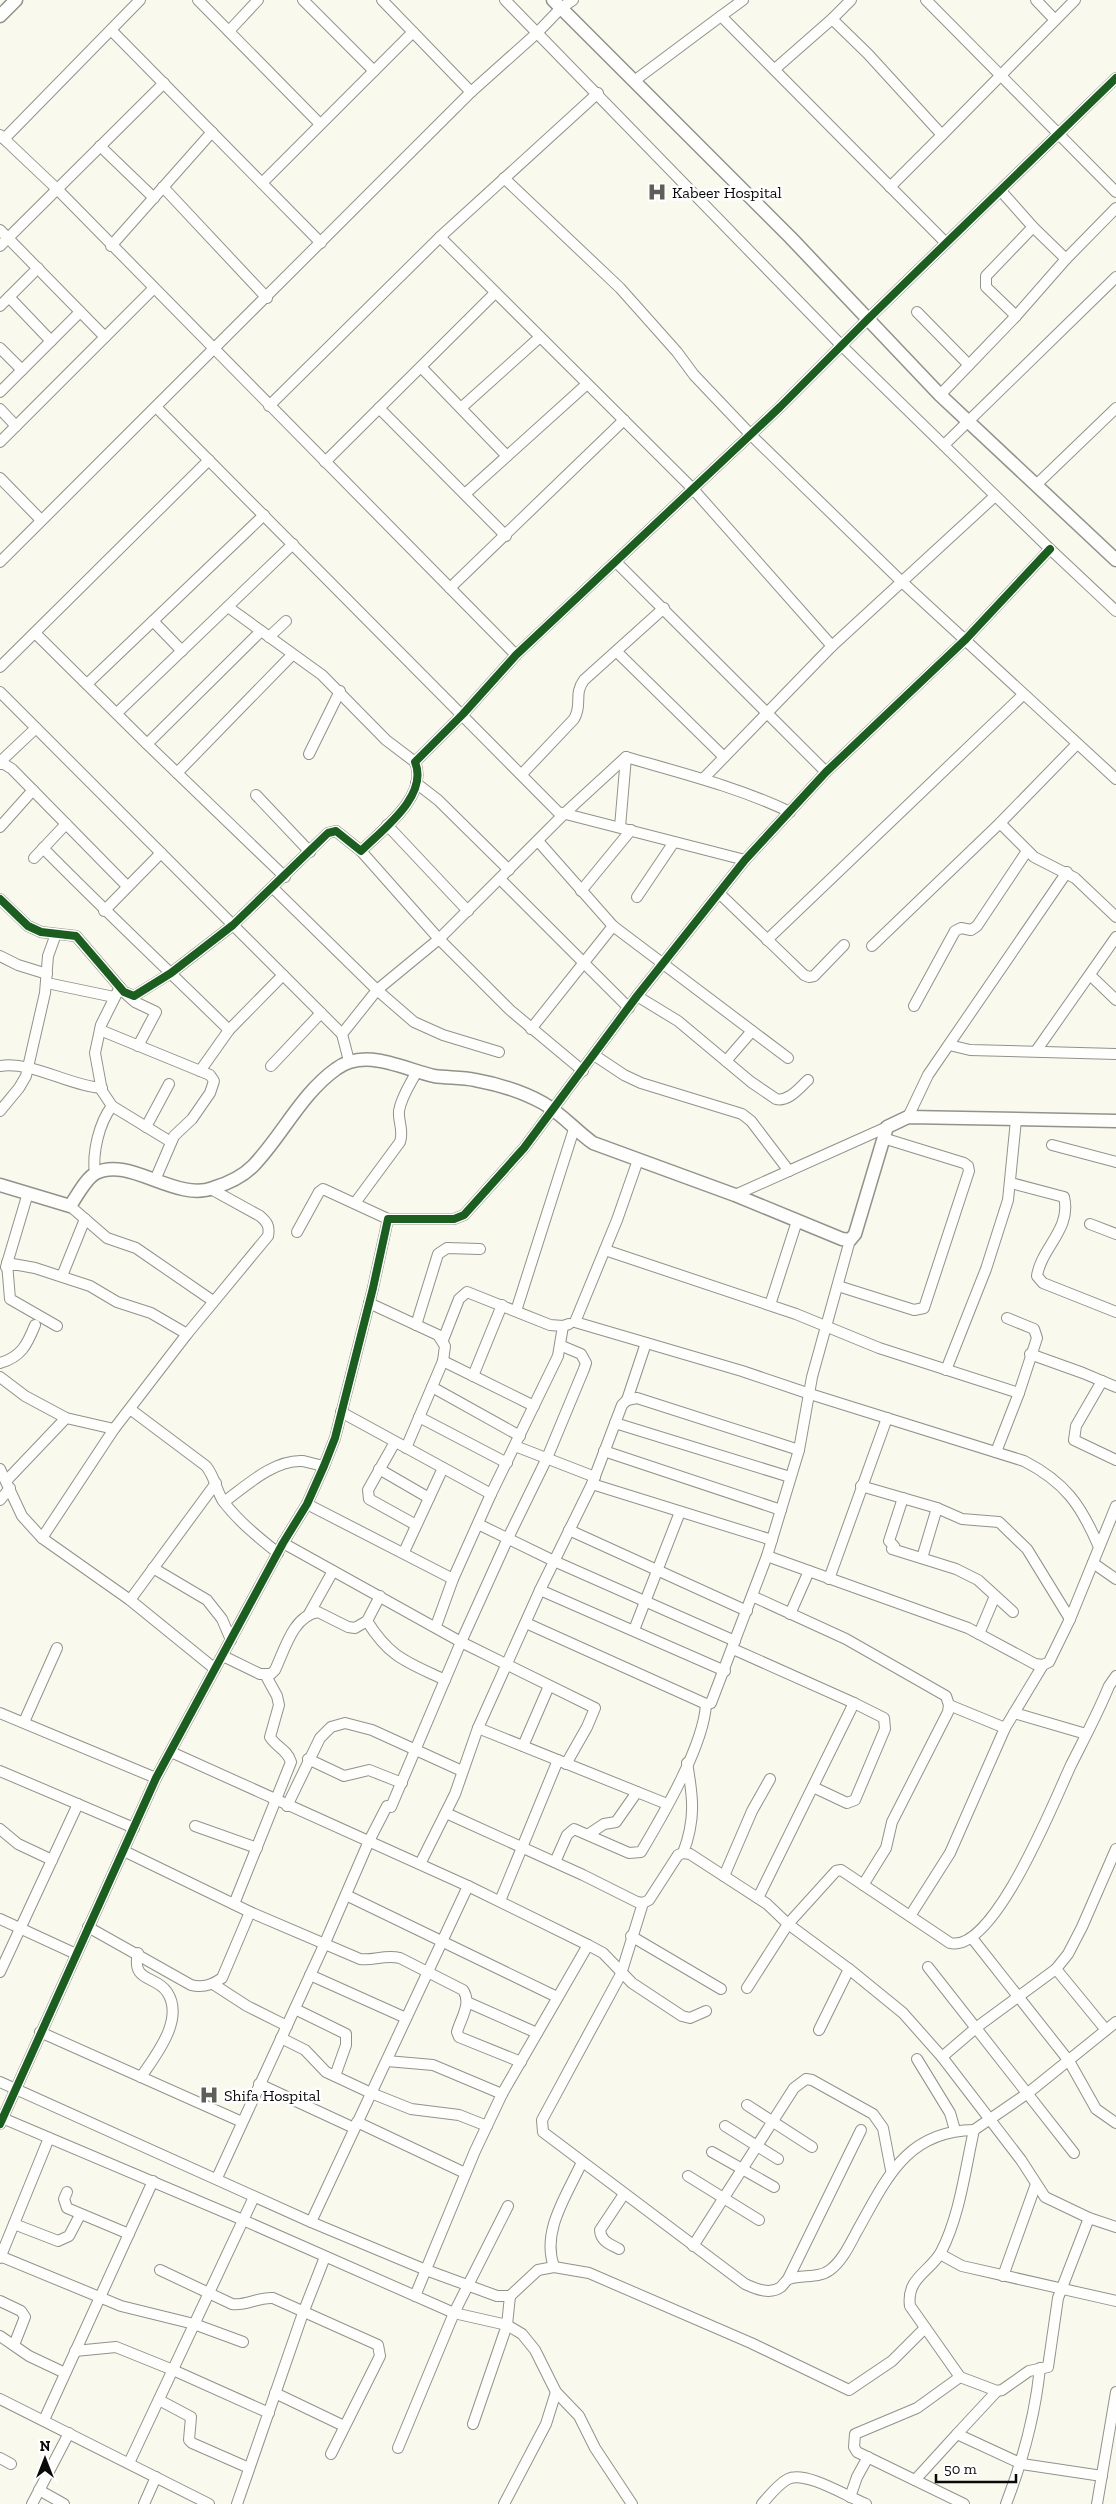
<svg xmlns="http://www.w3.org/2000/svg" width="1116" height="2504" font-family="'Zilla Slab',serif">
<style>
.lines{fill:none;stroke-linecap:round;stroke-linejoin:round}
.minor-casing{stroke:#92928d;stroke-width:12}
.tertiary-casing{stroke:#92928d;stroke-width:15}
.minor{stroke:#fefefc;stroke-width:10}
.tertiary{stroke:#fefefc;stroke-width:12}
.cycleway-casing{stroke:#fff;stroke-width:11}
.cycleway{stroke:#1b5e20;stroke-width:8}
.labels{text-anchor:middle;stroke-width:5;stroke-linejoin:round;paint-order:stroke}
.poi-label{font-size:16px;fill:#0a0a0a;stroke:#fff;text-anchor:start}
</style>
<rect width="100%" height="100%" fill="#f9f9ee"/>
<g class="lines">
<g class="minor-casing">
<g id="minor">
<path d="M 198,0 L 320,124"/>
<path d="M 303,0 L 374,71"/>
<path d="M 382,0 L 471,92"/>
<path d="M 505,0 L 841,345 L 1050,549 L 1116,611"/>
<path d="M 743,0 L 721,16 L 946,243"/>
<path d="M 926,0 L 1116,192"/>
<path d="M 1036,0 L 1055,20"/>
<path d="M 832,19 L 851,0"/>
<path d="M 111,30 L 321,243"/>
<path d="M 229,31 L 258,0"/>
<path d="M 775,69 L 832,19 L 868,54 L 942,135 L 890,187"/>
<path d="M 634,81 L 721,16"/>
<path d="M 0,135 L 57,189 L 516,655"/>
<path d="M 942,135 L 1075,0"/>
<path d="M 4,139 L 140,0"/>
<path d="M 100,146 L 154,198"/>
<path d="M 504,178 L 620,288 L 677,352 L 694,375 L 751,435 L 901,581 L 1116,779"/>
<path d="M 262,183 L 413,32"/>
<path d="M 163,187 L 267,298"/>
<path d="M 1001,191 L 1033,227 L 1066,259 L 1116,208"/>
<path d="M 1033,227 L 986,276 L 986,287 L 1016,316 L 1066,259"/>
<path d="M 0,230 L 105,337"/>
<path d="M 440,237 L 693,489 L 832,646"/>
<path d="M 0,246 L 164,83"/>
<path d="M 111,246 L 212,132"/>
<path d="M 9,297 L 51,341"/>
<path d="M 0,306 L 38,268"/>
<path d="M 917,312 L 969,365"/>
<path d="M 0,348 L 22,370"/>
<path d="M 421,367 L 507,456"/>
<path d="M 0,392 L 80,312"/>
<path d="M 940,395 L 1016,316"/>
<path d="M 269,406 L 440,237 L 598,93"/>
<path d="M 156,407 L 558,812 L 745,860"/>
<path d="M 379,408 L 506,536"/>
<path d="M 461,408 L 540,337"/>
<path d="M 0,409 L 16,426"/>
<path d="M 0,442 L 153,289"/>
<path d="M 944,445 L 1116,277"/>
<path d="M 325,462 L 495,293"/>
<path d="M 0,478 L 41,520"/>
<path d="M 1036,485 L 1116,408"/>
<path d="M 465,494 L 587,384"/>
<path d="M 0,562 L 471,92 L 537,33 L 561,8 L 573,0"/>
<path d="M 616,562 L 826,772"/>
<path d="M 450,588 L 624,420"/>
<path d="M 228,607 L 322,675 L 386,740 L 415,762"/>
<path d="M 153,621 L 182,651"/>
<path d="M 261,631 L 147,744 L 285,877"/>
<path d="M 35,633 L 147,744"/>
<path d="M 269,637 L 286,621"/>
<path d="M 617,652 L 724,757"/>
<path d="M 0,667 L 209,460"/>
<path d="M 87,684 L 264,515"/>
<path d="M 0,692 L 342,1034"/>
<path d="M 117,713 L 293,544"/>
<path d="M 309,754 L 340,691"/>
<path d="M 0,762 L 36,728"/>
<path d="M 0,764 L 4,764 L 12,769 L 127,886"/>
<path d="M 177,773 L 292,655"/>
<path d="M 522,774 L 574,719 C 583,704 573,695 584,680 L 664,608"/>
<path d="M 703,779 L 832,646 L 995,496"/>
<path d="M 416,783 L 438,800 L 509,870"/>
<path d="M 256,795 L 310,852"/>
<path d="M 1000,823 L 1034,857 L 1075,878 L 1116,917"/>
<path d="M 387,825 L 468,911"/>
<path d="M 0,827 L 33,790"/>
<path d="M 620,827 L 626,757"/>
<path d="M 538,841 L 613,926 L 788,1058"/>
<path d="M 43,848 C 104,910 167,969 229,1030"/>
<path d="M 361,851 L 439,939 L 510,1010 L 583,1071"/>
<path d="M 34,858 L 66,824"/>
<path d="M 500,879 L 629,1008"/>
<path d="M 273,888 L 377,990 L 414,1022 L 443,1035 L 499,1052"/>
<path d="M 581,891 L 631,830"/>
<path d="M 720,894 L 804,975 L 809,977 L 814,976 L 844,945"/>
<path d="M 637,897 L 674,842"/>
<path d="M 0,899 L 28,926 L 41,932 L 76,936 L 124,992 L 134,996 L 171,973 L 233,925 L 328,833 L 336,831 L 361,851 C 382,830 429,796 415,762 L 463,714 L 516,655 L 780,407 L 868,319 L 1116,78"/>
<path d="M 104,911 L 161,853"/>
<path d="M 767,940 L 1023,695"/>
<path d="M 872,946 L 1000,823 L 1077,744"/>
<path d="M 0,956 L 18,965 L 47,974"/>
<path d="M 1090,975 L 1116,1000"/>
<path d="M 47,983 L 114,997"/>
<path d="M 120,987 L 101,1025 L 95,1053 L 102,1091 L 112,1106 L 171,1142"/>
<path d="M 127,995 L 135,1002 L 156,1012 L 138,1046"/>
<path d="M 637,996 L 678,1021 L 751,1082 L 776,1099 C 789,1102 800,1087 808,1080"/>
<path d="M 914,1006 L 955,931 L 961,928 L 971,930 L 977,926 L 1027,851"/>
<path d="M 531,1029 L 613,926"/>
<path d="M 100,1030 L 210,1075 L 214,1081 L 210,1093 L 192,1119 L 174,1136 L 155,1180"/>
<path d="M 949,1045 L 970,1050 L 1116,1054"/>
<path d="M 1036,1051 L 1116,937"/>
<path d="M 594,1055 L 624,1075 L 641,1083 L 742,1114 L 751,1121 L 789,1171"/>
<path d="M 349,1061 L 342,1034 L 377,990 L 439,939 L 565,813 L 626,757 C 681,773 738,787 790,812"/>
<path d="M 726,1061 L 752,1031"/>
<path d="M 0,1066 C 33,1061 69,1086 102,1088"/>
<path d="M 271,1066 L 321,1013"/>
<path d="M 200,1071 L 229,1030 L 283,975"/>
<path d="M 0,1111 L 19,1088 L 26,1076 L 45,993 L 48,956 L 56,934"/>
<path d="M 908,1117 L 928,1075 L 1067,872"/>
<path d="M 146,1127 L 169,1084"/>
<path d="M 1052,1145 L 1116,1162"/>
<path d="M 638,1160 L 617,1220 L 575,1322 L 742,1371 L 810,1394 L 1024,1461 C 1065,1482 1081,1505 1099,1547"/>
<path d="M 95,1174 C 92,1153 99,1123 112,1106"/>
<path d="M 1011,1183 L 1064,1197 C 1072,1229 1041,1248 1037,1276 L 1043,1283 L 1116,1312"/>
<path d="M 735,1195 L 887,1127"/>
<path d="M 355,1203 L 400,1142 C 404,1130 398,1122 399,1111 C 401,1097 411,1083 417,1071"/>
<path d="M 70,1206 L 107,1238 L 136,1248 L 213,1301"/>
<path d="M 1090,1224 L 1116,1234"/>
<path d="M 297,1232 L 319,1192 L 323,1189 L 388,1219"/>
<path d="M 605,1250 L 796,1314 L 879,1348 L 1019,1393"/>
<path d="M 6,1267 L 28,1193"/>
<path d="M 62,1276 L 85,1219"/>
<path d="M 838,1286 L 914,1310 L 924,1308 L 969,1171 L 968,1166 L 964,1163 L 883,1138"/>
<path d="M 369,1303 L 438,1335 L 445,1346 L 443,1361 L 406,1448"/>
<path d="M 770,1305 L 797,1221"/>
<path d="M 516,1311 L 574,1129"/>
<path d="M 416,1325 L 438,1254 L 447,1248 L 480,1249"/>
<path d="M 57,1326 L 10,1299 L 7,1263 L 35,1268 L 90,1286 L 117,1302 L 151,1313 L 187,1334"/>
<path d="M 443,1340 L 459,1299 L 467,1292 L 550,1325 L 563,1326 L 569,1324"/>
<path d="M 1030,1354 L 1083,1373 L 1116,1387"/>
<path d="M 443,1361 L 534,1406"/>
<path d="M 0,1363 C 21,1357 27,1345 35,1325"/>
<path d="M 946,1370 L 986,1269 L 1008,1200 L 1016,1120"/>
<path d="M 473,1376 L 502,1305"/>
<path d="M 0,1377 L 25,1396 L 66,1418 L 114,1429 L 187,1334 L 268,1236 C 270,1226 267,1222 260,1216 L 211,1189"/>
<path d="M 1102,1381 L 1076,1426 L 1074,1440 L 1116,1460"/>
<path d="M 432,1387 L 520,1436"/>
<path d="M 627,1400 L 646,1343"/>
<path d="M 130,1409 L 206,1466 C 215,1477 216,1490 223,1501 C 238,1521 259,1538 278,1553"/>
<path d="M 341,1412 L 491,1494"/>
<path d="M 419,1417 L 507,1463"/>
<path d="M 615,1423 L 790,1477"/>
<path d="M 395,1442 L 368,1490 L 369,1499 L 416,1525"/>
<path d="M 515,1446 L 595,1477"/>
<path d="M 604,1451 L 781,1510"/>
<path d="M 996,1452 L 1019,1393 L 1037,1338 L 1034,1329 L 1007,1318"/>
<path d="M 0,1469 L 22,1516 L 42,1538 L 130,1600 L 215,1669"/>
<path d="M 379,1469 L 429,1498"/>
<path d="M 7,1480 L 66,1418"/>
<path d="M 592,1484 L 772,1540"/>
<path d="M 861,1486 L 937,1508 L 962,1519 L 999,1522 L 1027,1549 L 1070,1619"/>
<path d="M 903,1498 L 889,1541 L 894,1546 L 892,1549 L 956,1569 L 978,1580 L 1013,1612"/>
<path d="M 0,1500 L 10,1488"/>
<path d="M 224,1502 C 246,1486 273,1460 302,1461 C 309,1462 317,1465 324,1466"/>
<path d="M 307,1504 L 453,1579"/>
<path d="M 478,1524 L 554,1561 L 735,1641"/>
<path d="M 569,1530 L 747,1611"/>
<path d="M 42,1538 L 114,1429"/>
<path d="M 283,1543 L 461,1642 L 595,1708 L 587,1727 L 566,1764"/>
<path d="M 404,1552 L 443,1468"/>
<path d="M 767,1556 L 968,1628 L 1035,1664 L 1043,1665 L 1049,1662 L 1070,1619 L 1116,1506"/>
<path d="M 922,1558 L 937,1508"/>
<path d="M 1093,1563 L 1116,1579"/>
<path d="M 153,1568 L 207,1600 L 222,1619 L 231,1640"/>
<path d="M 829,1579 L 887,1418"/>
<path d="M 540,1590 L 725,1671"/>
<path d="M 752,1596 L 846,1639 L 946,1696 L 949,1705 L 948,1712 L 892,1822 L 886,1848 L 863,1885"/>
<path d="M 130,1600 L 216,1483"/>
<path d="M 309,1614 L 333,1571"/>
<path d="M 790,1614 L 809,1571"/>
<path d="M 367,1621 C 390,1658 407,1662 445,1680"/>
<path d="M 526,1623 L 706,1704 L 711,1703 L 767,1556 L 799,1450 L 812,1377 L 850,1240"/>
<path d="M 436,1626 L 453,1579 L 491,1494 L 558,1356 L 563,1326"/>
<path d="M 634,1630 L 680,1512"/>
<path d="M 979,1634 L 995,1596"/>
<path d="M 733,1649 L 854,1703 L 884,1718 L 885,1729 L 855,1800 L 847,1803 L 813,1787"/>
<path d="M 223,1656 L 260,1674 L 271,1674 L 275,1670 C 285,1649 293,1616 318,1612 L 348,1627 L 355,1628 L 367,1621 L 380,1596"/>
<path d="M 949,1705 L 1005,1728"/>
<path d="M 0,1713 L 156,1778"/>
<path d="M 1014,1713 L 1086,1734"/>
<path d="M 24,1722 L 57,1648"/>
<path d="M 478,1728 L 667,1804"/>
<path d="M 523,1746 L 549,1686"/>
<path d="M 171,1752 L 468,1886 L 588,1945 L 603,1953 L 632,1983 L 682,2016 L 690,2018 L 706,2011"/>
<path d="M 308,1759 L 344,1776 L 369,1770 L 402,1783"/>
<path d="M 0,1771 L 134,1828"/>
<path d="M 287,1806 L 320,1738 L 331,1727 L 345,1723 L 372,1730 L 462,1771"/>
<path d="M 391,1807 L 461,1642 L 508,1538 L 547,1458 L 584,1369 L 586,1363 L 581,1354 L 562,1346"/>
<path d="M 446,1813 L 583,1875 L 637,1902 L 643,1903 L 649,1900 L 678,1855 L 683,1853 L 690,1854 L 767,1904 L 788,1924 L 849,1969 L 903,2013 L 942,2057 L 1021,2160 L 1045,2197 L 1089,2218 L 1116,2227"/>
<path d="M 195,1826 L 257,1848"/>
<path d="M 0,1829 L 18,1844 L 52,1860"/>
<path d="M 589,1834 L 604,1824 L 616,1822 L 637,1792"/>
<path d="M 124,1851 L 250,1912 L 360,1959 C 374,1961 385,1954 400,1958 L 463,1990 C 472,2003 461,2018 457,2032 L 459,2037 L 521,2062"/>
<path d="M 683,1853 C 696,1819 693,1797 687,1763"/>
<path d="M 555,1862 L 567,1835 L 574,1829 L 629,1853 L 641,1852 C 663,1815 704,1745 706,1704"/>
<path d="M 420,1864 L 455,1794 L 478,1728 L 540,1590 L 592,1484 L 622,1405 L 627,1400 L 637,1398 L 799,1450"/>
<path d="M 724,1876 L 752,1811 L 770,1779"/>
<path d="M 346,1895 L 557,1997"/>
<path d="M 758,1898 L 854,1703"/>
<path d="M 500,1901 L 558,1760"/>
<path d="M 643,1903 L 621,1974 L 542,2120 L 543,2132 L 745,2284 C 756,2289 770,2295 781,2287 C 784,2284 786,2280 789,2279 C 802,2274 818,2279 830,2270 C 842,2261 849,2246 856,2233 C 886,2180 905,2131 974,2130"/>
<path d="M 234,1904 L 291,1762 C 287,1749 276,1747 270,1737 L 279,1705 L 277,1696 L 266,1676"/>
<path d="M 910,1916 L 950,1853 L 1005,1728 L 1043,1665"/>
<path d="M 0,1919 L 76,1954"/>
<path d="M 88,1927 L 191,1985 C 203,1988 212,1985 222,1978 L 250,1912"/>
<path d="M 631,1936 L 721,1989"/>
<path d="M 972,1938 L 1069,2061 L 1096,2109 L 1116,2123"/>
<path d="M 138,1953 C 131,1983 156,1975 167,1992 C 185,2019 156,2055 141,2077"/>
<path d="M 928,1967 L 1074,2153"/>
<path d="M 1056,1969 L 1106,2030"/>
<path d="M 0,1972 L 78,1804"/>
<path d="M 310,1975 L 406,2018"/>
<path d="M 213,1984 L 247,2006 L 287,2026"/>
<path d="M 747,1988 L 788,1924 L 836,1871 L 841,1870 L 950,1943 C 994,1954 1055,1799 1071,1765 C 1084,1739 1098,1713 1109,1686 L 1116,1676"/>
<path d="M 467,2002 L 537,2033"/>
<path d="M 295,2009 L 346,2034 L 346,2045 L 335,2076"/>
<path d="M 819,2030 L 849,1969"/>
<path d="M 40,2032 L 242,2122"/>
<path d="M 281,2038 L 305,2050 L 326,2072 L 371,2093 L 411,2109 L 459,2115 L 487,2126"/>
<path d="M 942,2057 L 977,2027 L 1056,1969 L 1068,1954 L 1082,1927 L 1116,1849"/>
<path d="M 917,2059 L 950,2113 L 955,2130"/>
<path d="M 387,2061 L 433,2065 L 502,2094"/>
<path d="M 0,2082 L 311,2222 L 426,2270 L 497,2296 L 510,2296 L 538,2270 L 554,2267 L 589,2273 L 751,2343 L 849,2390 L 892,2361 L 925,2328"/>
<path d="M 259,2084 L 354,2128"/>
<path d="M 747,2105 L 812,2147"/>
<path d="M 0,2117 L 243,2220 L 454,2313 L 507,2325 L 522,2334 L 535,2350 L 556,2392 L 579,2416 L 595,2448 L 632,2504"/>
<path d="M 357,2122 L 465,2173"/>
<path d="M 0,2124 L 156,1778 L 283,1543 L 307,1504 L 324,1466 L 335,1438 L 373,1288 L 388,1219 L 454,1219 L 464,1215 L 524,1148 L 637,996 L 745,860 L 826,772 L 966,639 L 1050,549"/>
<path d="M 725,2126 L 778,2159"/>
<path d="M 712,2152 L 774,2187"/>
<path d="M 688,2176 L 759,2220"/>
<path d="M 217,2178 L 324,1945 L 369,1841 L 387,1806"/>
<path d="M 67,2192 L 64,2199 L 67,2208 L 129,2234"/>
<path d="M 311,2222 L 468,1886"/>
<path d="M 14,2224 L 58,2241 L 69,2236 L 80,2215"/>
<path d="M 693,2246 L 794,2088 L 806,2079 L 812,2080 L 873,2114 L 883,2128 L 891,2170"/>
<path d="M 619,2249 C 610,2244 601,2242 600,2230 L 624,2194"/>
<path d="M 940,2254 L 962,2266 L 1116,2301"/>
<path d="M 0,2256 L 121,2306 L 194,2324 L 243,2342"/>
<path d="M 0,2258 L 49,2138"/>
<path d="M 554,2267 C 541,2231 567,2195 582,2162"/>
<path d="M 160,2270 L 232,2304 C 246,2306 258,2297 273,2298 L 378,2345 L 380,2356 L 331,2454"/>
<path d="M 1003,2276 L 1036,2184"/>
<path d="M 788,2279 L 861,2130"/>
<path d="M 415,2296 L 475,2151 L 502,2094 L 588,1945"/>
<path d="M 0,2301 L 21,2311 L 25,2317 L 14,2345"/>
<path d="M 0,2336 L 29,2356 L 65,2373"/>
<path d="M 75,2351 L 116,2347 L 173,2370 L 269,2413"/>
<path d="M 960,2377 L 910,2306 C 906,2278 930,2272 941,2252 C 960,2215 965,2170 974,2130 L 1028,2093 L 1116,2022"/>
<path d="M 997,2391 L 957,2434 L 1022,2464 L 1102,2476"/>
<path d="M 275,2393 L 344,2426"/>
<path d="M 0,2399 L 209,2504"/>
<path d="M 159,2400 L 191,2417 L 189,2440 L 192,2443 L 249,2468"/>
<path d="M 44,2420 L 153,2181"/>
<path d="M 473,2424 L 507,2325 L 510,2296"/>
<path d="M 398,2448 L 454,2313 L 508,2206"/>
<path d="M 0,2458 L 11,2464"/>
<path d="M 129,2463 L 254,2197"/>
<path d="M 915,2480 L 957,2434"/>
<path d="M 39,2490 L 64,2504"/>
<path d="M 850,2497 L 857,2477 L 868,2457"/>
<path d="M 32,2504 L 69,2433"/>
<path d="M 144,2504 L 156,2477"/>
<path d="M 237,2504 L 303,2313 L 325,2257"/>
<path d="M 504,2504 L 546,2424 L 556,2392"/>
<path d="M 762,2504 C 769,2496 778,2484 788,2479 C 805,2470 848,2497 866,2504"/>
<path d="M 964,2504 L 857,2452 L 854,2447 L 855,2434 L 917,2408 L 960,2377 L 997,2391 L 1002,2390 L 1029,2371 L 1048,2367 L 1058,2298 L 1089,2218"/>
<path d="M 1006,2504 C 1023,2460 1035,2416 1040,2368"/>
<path d="M 1097,2504 L 1116,2392"/>
</g>
</g>
<g class="tertiary-casing">
<g id="tertiary">
<path d="M 553,0 L 791,238 L 940,395 L 1116,560"/>
<path d="M 0,16 L 16,0"/>
<path d="M 0,1185 L 70,1206 C 77,1196 86,1178 96,1173 C 129,1156 176,1202 213,1188 C 226,1184 243,1176 253,1166 C 282,1136 301,1094 336,1069 C 365,1047 403,1069 434,1076 C 447,1078 462,1077 475,1080 C 497,1084 523,1092 543,1103 C 562,1114 575,1130 593,1143 L 735,1195 L 842,1239 L 850,1240 L 855,1234 L 887,1127 L 908,1117 L 1116,1121"/>
</g>
</g>
<use href="#minor" class="minor"/>
<use href="#tertiary" class="tertiary"/>
<g class="cycleway-casing">
<g id="cycleway">
<path d="M 0,899 L 28,926 L 41,932 L 76,936 L 124,992 L 134,996 L 171,973 L 233,925 L 328,833 L 336,831 L 361,851 C 382,830 429,796 415,762 L 463,714 L 516,655 L 780,407 L 868,319 L 1116,78"/>
<path d="M 0,2124 L 156,1778 L 283,1543 L 307,1504 L 324,1466 L 335,1438 L 373,1288 L 388,1219 L 454,1219 L 464,1215 L 524,1148 L 637,996 L 745,860 L 826,772 L 966,639 L 1050,549"/>
</g>
</g>
<use href="#cycleway" class="cycleway"/>
</g>
<defs>
<g id="hospital-bare" transform="scale(1.5)"><path d="M-5-5h3v3.5h4V-5h3V5h-3V1.5h-4V5h-3Z" fill="#5e5e5a" stroke="#fff" stroke-width="2.5" paint-order="stroke"/></g>
</defs>
<g fill-rule="evenodd">
<use href="#hospital-bare" x="657" y="192"/>
<use href="#hospital-bare" x="209" y="2095"/>
</g>
<g class="labels">
<g class="poi-label">
<text x="672" y="198">Kabeer Hospital</text>
<text x="224" y="2101">Shifa Hospital</text>
</g>
</g>
<g transform="translate(45 2459)" stroke="#ffffff" stroke-width="4" paint-order="stroke">
<path d="M0-4L9 19L0 12L-9 19Z" fill="#0a0a0a"/>
<text y="-8" font-size="14" font-weight="bold" text-anchor="middle" fill="#0a0a0a">N</text>
</g>
<path d="M936 2474v8h80v-8" fill="none" stroke="#0a0a0a" stroke-width="2.5"/>
<text x="944" y="2474" font-size="15" fill="#0a0a0a" stroke="#ffffff" stroke-width="4" paint-order="stroke">50 m</text>
</svg>
